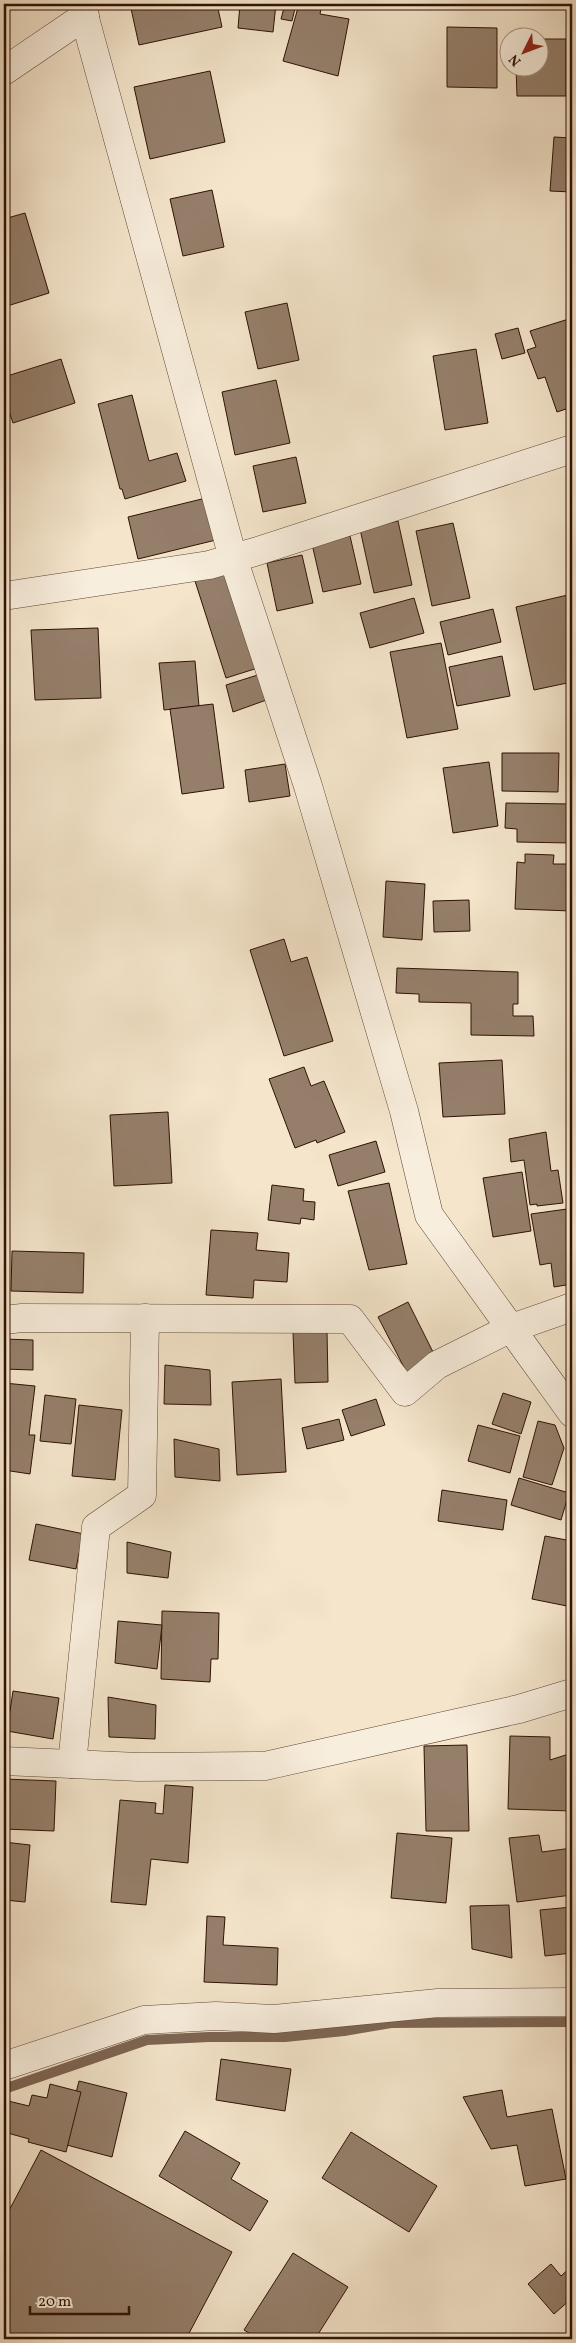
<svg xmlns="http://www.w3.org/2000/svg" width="576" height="2343" font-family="Vollkorn,serif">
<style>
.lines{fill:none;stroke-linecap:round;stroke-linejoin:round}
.stream{stroke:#7d6553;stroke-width:10}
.building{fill:#957f6b;stroke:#2f1104}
.minor-casing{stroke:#604636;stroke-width:29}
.minor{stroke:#f8eedd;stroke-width:28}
</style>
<rect width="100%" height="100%" fill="#f4e5cb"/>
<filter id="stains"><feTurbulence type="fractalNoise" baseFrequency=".004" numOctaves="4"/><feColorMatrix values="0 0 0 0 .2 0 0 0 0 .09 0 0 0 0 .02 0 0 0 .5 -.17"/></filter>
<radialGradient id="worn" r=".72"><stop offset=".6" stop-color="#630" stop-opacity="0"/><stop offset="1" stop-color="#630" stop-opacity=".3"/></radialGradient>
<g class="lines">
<path class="stream" d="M 4,2089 L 147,2040 L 209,2037 L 285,2037 L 344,2031 L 391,2023 L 572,2022"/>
</g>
<g class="building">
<path d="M 130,4 L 217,4 L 222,27 L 139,45 Z"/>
<path d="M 240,4 L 276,4 L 273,32 L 238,28 Z"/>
<path d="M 285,4 L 296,4 L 292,21 L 281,19 Z"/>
<path d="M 299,4 L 322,4 L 320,14 L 349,19 L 338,76 L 283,61 Z"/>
<path d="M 548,4 L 572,4 L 572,10 L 548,6 Z"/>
<path d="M 447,27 L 497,28 L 497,88 L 447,87 Z"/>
<path d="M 538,39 L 566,39 L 566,96 L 517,96 L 516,68 L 538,68 Z"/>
<path d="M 210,71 L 225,142 L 150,159 L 134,87 Z"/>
<path d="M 554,137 L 572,138 L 572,192 L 550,191 Z"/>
<path d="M 212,190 L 224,247 L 183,256 L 170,199 Z"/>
<path d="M 25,213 L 49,293 L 4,307 L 4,219 Z"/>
<path d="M 287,303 L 299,360 L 258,369 L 245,312 Z"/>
<path d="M 572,318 L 572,407 L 557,412 L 545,377 L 538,379 L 527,350 L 536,347 L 530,331 Z"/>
<path d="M 518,328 L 525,353 L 502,359 L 495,334 Z"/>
<path d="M 476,349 L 488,423 L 445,430 L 433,356 Z"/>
<path d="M 61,359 L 75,403 L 13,423 L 4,397 L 4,377 Z"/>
<path d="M 276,380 L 290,443 L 235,455 L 222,392 Z"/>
<path d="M 132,395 L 149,461 L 177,453 L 186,481 L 125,499 L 122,489 L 120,489 L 98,404 Z"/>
<path d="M 296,457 L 306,503 L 263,512 L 253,466 Z"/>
<path d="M 206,498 L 216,540 L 138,559 L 128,517 Z"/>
<path d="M 398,521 L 412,585 L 374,593 L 360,529 Z"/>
<path d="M 453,523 L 470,598 L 432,606 L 416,531 Z"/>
<path d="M 350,536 L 361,584 L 323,592 L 312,544 Z"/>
<path d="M 302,555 L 313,603 L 277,611 L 267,563 Z"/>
<path d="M 231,570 L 261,667 L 226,678 L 195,581 Z"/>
<path d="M 572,594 L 572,682 L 534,690 L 516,607 Z"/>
<path d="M 414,598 L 424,633 L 370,648 L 360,613 Z"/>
<path d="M 493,609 L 501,642 L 448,655 L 440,622 Z"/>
<path d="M 98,628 L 101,698 L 35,700 L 31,630 Z"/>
<path d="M 441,643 L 458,729 L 407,738 L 390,652 Z"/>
<path d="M 502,656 L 510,696 L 457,706 L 449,667 Z"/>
<path d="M 195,661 L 199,706 L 164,710 L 159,663 Z"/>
<path d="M 264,673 L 272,698 L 233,712 L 226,685 Z"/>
<path d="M 213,704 L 224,788 L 182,794 L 170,709 Z"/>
<path d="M 502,753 L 559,753 L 558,792 L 502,791 Z"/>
<path d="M 489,762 L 498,826 L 453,833 L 443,768 Z"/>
<path d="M 285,764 L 290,796 L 249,802 L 245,770 Z"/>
<path d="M 506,803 L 570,804 L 570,843 L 517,842 L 517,829 L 505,828 Z"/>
<path d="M 525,854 L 554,855 L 553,864 L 572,864 L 572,911 L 515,909 L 517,862 L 525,863 Z"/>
<path d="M 386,881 L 425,884 L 422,940 L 383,937 Z"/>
<path d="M 469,900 L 470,931 L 434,932 L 433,901 Z"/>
<path d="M 284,939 L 291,962 L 307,957 L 333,1041 L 284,1056 L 250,950 Z"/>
<path d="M 397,968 L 518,972 L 518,1004 L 513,1004 L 513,1016 L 533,1016 L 534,1036 L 471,1035 L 471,1003 L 419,1002 L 419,994 L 396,993 Z"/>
<path d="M 502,1060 L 505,1114 L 443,1117 L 439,1063 Z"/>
<path d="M 304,1067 L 311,1086 L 324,1081 L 345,1132 L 317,1143 L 316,1140 L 295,1148 L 269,1079 Z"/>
<path d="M 168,1112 L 172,1183 L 114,1186 L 110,1115 Z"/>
<path d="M 546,1132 L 551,1171 L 558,1170 L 563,1203 L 537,1206 L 537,1204 L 530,1205 L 524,1160 L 511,1162 L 509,1139 Z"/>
<path d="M 376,1141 L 385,1172 L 338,1186 L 329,1155 Z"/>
<path d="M 522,1172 L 531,1231 L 493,1237 L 483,1178 Z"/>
<path d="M 389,1183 L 407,1264 L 369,1270 L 348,1191 Z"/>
<path d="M 272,1185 L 304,1189 L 303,1201 L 315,1202 L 314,1220 L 301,1218 L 300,1224 L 268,1220 Z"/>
<path d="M 567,1209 L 572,1239 L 572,1284 L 554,1287 L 551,1263 L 540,1265 L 531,1214 Z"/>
<path d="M 211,1230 L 258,1233 L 256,1250 L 289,1253 L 287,1282 L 254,1280 L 253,1298 L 206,1295 Z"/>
<path d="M 12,1251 L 84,1253 L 83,1293 L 11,1291 Z"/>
<path d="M 408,1302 L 437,1360 L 408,1375 L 378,1317 Z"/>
<path d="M 327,1331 L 328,1382 L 295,1383 L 293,1332 Z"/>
<path d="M 4,1339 L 33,1340 L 33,1370 L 4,1369 Z"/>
<path d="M 165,1365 L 210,1370 L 211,1405 L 164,1404 Z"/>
<path d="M 281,1379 L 286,1472 L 237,1475 L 232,1382 Z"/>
<path d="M 4,1383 L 35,1386 L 29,1435 L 35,1435 L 30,1474 L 4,1470 Z"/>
<path d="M 503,1393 L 531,1402 L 521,1434 L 492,1424 Z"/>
<path d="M 45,1395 L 76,1399 L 71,1444 L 40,1441 Z"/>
<path d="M 376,1399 L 385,1425 L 351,1436 L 342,1410 Z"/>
<path d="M 79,1405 L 122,1410 L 115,1480 L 72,1476 Z"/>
<path d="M 339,1419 L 344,1440 L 307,1449 L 302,1428 Z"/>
<path d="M 538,1421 L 555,1425 L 564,1448 L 552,1485 L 523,1477 Z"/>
<path d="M 478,1425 L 520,1436 L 510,1473 L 468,1461 Z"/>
<path d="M 174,1439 L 219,1449 L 220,1481 L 175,1477 Z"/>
<path d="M 519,1478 L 569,1493 L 561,1520 L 511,1505 Z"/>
<path d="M 442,1490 L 507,1500 L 503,1530 L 438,1521 Z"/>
<path d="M 36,1524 L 89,1535 L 86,1554 L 79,1553 L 76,1569 L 29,1560 Z"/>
<path d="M 545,1536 L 572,1541 L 572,1607 L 532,1599 Z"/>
<path d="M 127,1542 L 171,1552 L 168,1578 L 127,1573 Z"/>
<path d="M 162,1611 L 219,1613 L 218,1659 L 211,1659 L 210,1682 L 161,1679 Z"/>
<path d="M 118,1621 L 162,1625 L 157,1669 L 115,1663 Z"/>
<path d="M 13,1691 L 59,1698 L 53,1739 L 7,1731 Z"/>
<path d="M 108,1697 L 156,1705 L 155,1739 L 109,1737 Z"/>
<path d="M 510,1736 L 550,1737 L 550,1760 L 572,1753 L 572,1811 L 508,1809 Z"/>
<path d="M 467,1745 L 469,1831 L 426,1831 L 424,1746 Z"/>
<path d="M 4,1779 L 56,1781 L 54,1831 L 4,1829 Z"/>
<path d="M 165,1785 L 193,1787 L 188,1863 L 151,1859 L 146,1905 L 111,1902 L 120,1800 L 156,1803 L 155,1813 L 163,1814 Z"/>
<path d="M 397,1833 L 452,1838 L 446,1903 L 391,1898 Z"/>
<path d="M 539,1835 L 542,1852 L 572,1848 L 572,1895 L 517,1902 L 509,1838 Z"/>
<path d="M 4,1842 L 30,1845 L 25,1902 L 4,1900 Z"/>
<path d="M 509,1905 L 512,1958 L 472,1949 L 470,1906 Z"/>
<path d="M 572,1907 L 572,1953 L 545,1956 L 540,1910 Z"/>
<path d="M 207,1916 L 225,1917 L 223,1945 L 278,1948 L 277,1985 L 204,1982 Z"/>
<path d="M 221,2059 L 291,2069 L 285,2111 L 216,2100 Z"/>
<path d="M 79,2081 L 127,2093 L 112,2157 L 63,2144 Z"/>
<path d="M 50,2084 L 81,2092 L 66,2152 L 28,2142 L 29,2139 L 4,2132 L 4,2100 L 29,2106 L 32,2095 L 47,2098 Z"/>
<path d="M 502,2090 L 507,2117 L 552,2109 L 566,2179 L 525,2186 L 517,2145 L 491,2149 L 463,2097 Z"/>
<path d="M 185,2131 L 240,2163 L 231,2179 L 268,2201 L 250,2231 L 159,2176 Z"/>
<path d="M 351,2132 L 437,2186 L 409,2232 L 322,2178 Z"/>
<path d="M 41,2150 L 232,2252 L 186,2339 L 4,2339 L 4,2220 Z"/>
<path d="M 293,2253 L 348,2287 L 315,2339 L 259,2339 L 244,2330 Z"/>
<path d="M 551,2264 L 561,2276 L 572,2266 L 572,2298 L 554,2314 L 528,2284 Z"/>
</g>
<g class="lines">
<g class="minor-casing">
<g id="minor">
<path d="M 81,4 L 233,558 L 308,786 L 404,1111 L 429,1215 L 572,1413"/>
<path d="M 4,71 L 85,16"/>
<path d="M 4,596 L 209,565 L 258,551 L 572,449"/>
<path d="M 4,1320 L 22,1318 L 350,1319 L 405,1392 L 437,1365 L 509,1329 L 572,1307"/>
<path d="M 4,1761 L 139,1767 L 265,1766 L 519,1709 L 572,1693"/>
<path d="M 72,1764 L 96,1527 L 142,1495 L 145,1318"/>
<path d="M 4,2066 L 144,2020 L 216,2016 L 274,2019 L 438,2003 L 572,2002"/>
</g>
</g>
<use href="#minor" class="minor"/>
</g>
<rect width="576" height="2343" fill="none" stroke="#f4e5cb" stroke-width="20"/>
<rect x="5" y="5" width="566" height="2333" fill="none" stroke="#2f1104" stroke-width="2.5"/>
<rect x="10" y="10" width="556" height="2323" fill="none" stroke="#2f1104"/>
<g transform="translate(524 52) rotate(228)"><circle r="24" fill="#f8eedd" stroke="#a89686"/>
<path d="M0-4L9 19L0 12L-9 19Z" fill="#8f2418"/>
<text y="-8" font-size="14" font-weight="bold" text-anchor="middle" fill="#2f1104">N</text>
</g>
<path d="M30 2306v8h99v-8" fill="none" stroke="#2f1104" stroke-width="2.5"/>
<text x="38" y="2306" font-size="15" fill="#2f1104" stroke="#f8eedd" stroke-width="4" paint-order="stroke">20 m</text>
<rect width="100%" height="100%" filter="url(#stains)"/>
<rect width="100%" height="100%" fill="url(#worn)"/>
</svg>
